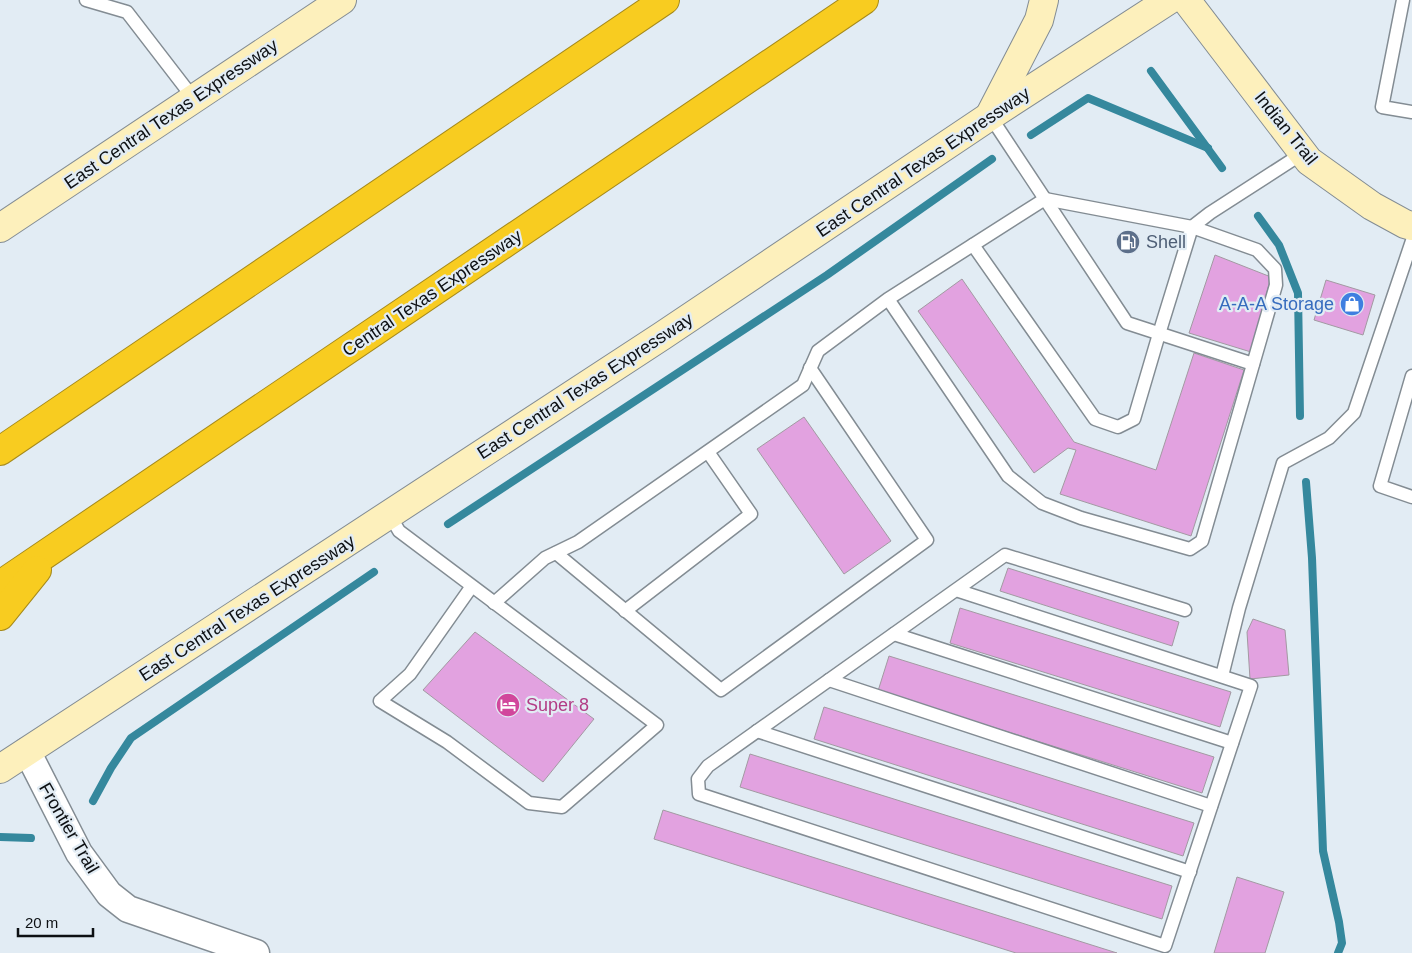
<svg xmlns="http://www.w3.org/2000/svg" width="1412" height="953" font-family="Helvetica,sans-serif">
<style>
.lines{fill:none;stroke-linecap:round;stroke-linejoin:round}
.stream{stroke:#35889d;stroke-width:8}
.building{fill:#e2a2e0;stroke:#a29aa2}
.lane-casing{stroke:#838c93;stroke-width:15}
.street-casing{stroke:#838c93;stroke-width:29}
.secondary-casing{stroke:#838c93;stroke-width:30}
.highway-casing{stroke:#a68a1b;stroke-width:30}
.lane{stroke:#fff;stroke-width:12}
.street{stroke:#fff;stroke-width:26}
.secondary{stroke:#fdf0bc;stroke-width:28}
.highway{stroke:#f8cc20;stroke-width:28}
.labels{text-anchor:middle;stroke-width:4.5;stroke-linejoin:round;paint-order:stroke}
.street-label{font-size:18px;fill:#0d1013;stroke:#e2ecf4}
.service-label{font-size:18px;fill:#4e5e75;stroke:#e2ecf4;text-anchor:start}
.shop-label{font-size:18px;fill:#366cbe;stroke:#e2ecf4;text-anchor:end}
.hotel-label{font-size:18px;fill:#b23c85;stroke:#e2ecf4;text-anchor:start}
</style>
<rect width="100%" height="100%" fill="#e2ecf4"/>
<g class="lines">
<g class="stream">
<path d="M 1151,71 L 1222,168"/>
<path d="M 1031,135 L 1088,98 L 1208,148"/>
<path d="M 1258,216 L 1279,245 L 1298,293 L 1300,416"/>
<path d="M 1306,482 L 1312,558 L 1323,851 L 1339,922 L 1342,943 L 1338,953"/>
<path d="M 448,524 L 827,275 L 992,159"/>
<path d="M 93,801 L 111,768 L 131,738 L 374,572"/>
<path d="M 0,837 L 31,838"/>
</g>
</g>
<g class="building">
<path d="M 1215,255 L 1271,277 L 1251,352 L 1189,333 Z"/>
<path d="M 962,279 L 1074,442 L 1156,470 L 1194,353 L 1244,370 L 1191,536 L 1060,494 L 1076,450 L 1068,448 L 1034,473 L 918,311 Z"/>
<path d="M 1326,280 L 1375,295 L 1363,335 L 1314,320 Z"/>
<path d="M 804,417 L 891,541 L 844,574 L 757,449 Z"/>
<path d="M 1008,568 L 1179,622 L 1172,646 L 1000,591 Z"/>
<path d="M 960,608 L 1231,692 L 1220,727 L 950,643 Z"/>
<path d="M 1253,619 L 1285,630 L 1289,675 L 1250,679 L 1247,632 Z"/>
<path d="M 475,632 L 594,719 L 543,782 L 423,690 Z"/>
<path d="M 889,656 L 1214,757 L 1202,793 L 878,691 Z"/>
<path d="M 824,707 L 1194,823 L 1183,856 L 814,739 Z"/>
<path d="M 750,754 L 1172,886 L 1162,919 L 740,787 Z"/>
<path d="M 663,810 L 1117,953 L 1016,953 L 654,839 Z"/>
<path d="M 1237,877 L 1284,892 L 1265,953 L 1214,953 Z"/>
</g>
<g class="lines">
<g class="lane-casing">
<g id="lane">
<path d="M 86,0 L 127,12 L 194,99"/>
<path d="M 1403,0 L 1382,107 L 1412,112"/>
<path d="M 990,116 L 1127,323 L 1253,364"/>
<path d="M 973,245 L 1095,419 L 1118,427 L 1134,419 L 1159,334 L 1192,227 L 1210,213 L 1303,153"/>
<path d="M 1412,376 L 1380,486 L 1412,497"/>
<path d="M 389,514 L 399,531 L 657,725 L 562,807 L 529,803 L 447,742 L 380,701 L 410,674 L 472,586"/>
<path d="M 556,553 L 721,690 L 927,540 L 810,368"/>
<path d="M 956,590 L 1251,686 L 1165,946 L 699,794 L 698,779 L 708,766 L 1005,555 L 1185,610"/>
<path d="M 494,603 L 545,558 L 578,542 L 803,385 L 818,351 L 888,299 L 1045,199 L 1192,227 L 1257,250 L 1275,269 L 1276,285 L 1202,541 L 1190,549 L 1081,518 L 1042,503 L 1008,476 L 888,299"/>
<path d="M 625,611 L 751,514 L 708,452"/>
<path d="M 894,634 L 1232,743"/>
<path d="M 1222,676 L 1239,608 L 1283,463 L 1329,438 L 1354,413 L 1412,241"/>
<path d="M 829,680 L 1211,806"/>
<path d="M 757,731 L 1190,872"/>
</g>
</g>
<g class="street-casing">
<path id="street" d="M 27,751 L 79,853 L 109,894 L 128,909 L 256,953"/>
</g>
<g class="secondary-casing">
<g id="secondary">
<path d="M 1186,0 L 1309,161 L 1372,206 L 1405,224 L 1412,226"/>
<path d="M 990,115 L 1039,20 L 1044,0"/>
<path d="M 0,228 L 342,0"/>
<path d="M 0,769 L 662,336 L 990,116 L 1169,0"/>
</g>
</g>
<g class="highway-casing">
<g id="highway">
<path d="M 0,451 L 665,0"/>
<path d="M 0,585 L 864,0"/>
<path d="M 0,616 L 37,570"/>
</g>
</g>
<use href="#lane" class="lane"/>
<use href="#street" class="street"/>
<use href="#secondary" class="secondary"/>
<use href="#highway" class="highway"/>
</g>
<defs>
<g id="fuel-disc" transform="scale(1.25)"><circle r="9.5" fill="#5c6f8a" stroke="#e2ecf4"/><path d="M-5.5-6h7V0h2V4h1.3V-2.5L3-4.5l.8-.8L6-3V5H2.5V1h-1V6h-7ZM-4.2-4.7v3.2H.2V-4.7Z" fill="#fff"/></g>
<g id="shop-disc" transform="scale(1.25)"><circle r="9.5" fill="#3f7fe0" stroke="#e2ecf4"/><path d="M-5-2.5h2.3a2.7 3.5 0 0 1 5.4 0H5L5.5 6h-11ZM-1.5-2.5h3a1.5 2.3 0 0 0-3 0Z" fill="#fff"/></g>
<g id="hotel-disc" transform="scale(1.25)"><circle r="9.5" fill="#d1479c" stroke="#e2ecf4"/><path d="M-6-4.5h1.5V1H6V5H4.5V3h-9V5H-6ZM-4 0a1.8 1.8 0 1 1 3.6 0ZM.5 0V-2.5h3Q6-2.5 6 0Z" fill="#fff"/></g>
</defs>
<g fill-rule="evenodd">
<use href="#fuel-disc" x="1128" y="242"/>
<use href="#shop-disc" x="1352" y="304"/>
<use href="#hotel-disc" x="508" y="705"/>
</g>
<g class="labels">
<g class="street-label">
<text transform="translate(171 114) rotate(-34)" y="6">East Central Texas Expressway</text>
<text transform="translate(1286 128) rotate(51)" y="6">Indian Trail</text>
<text transform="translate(923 162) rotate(-34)" y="6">East Central Texas Expressway</text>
<text transform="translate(432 293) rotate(-34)" y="6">Central Texas Expressway</text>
<text transform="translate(585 386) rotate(-33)" y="6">East Central Texas Expressway</text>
<text transform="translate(247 608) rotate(-33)" y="6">East Central Texas Expressway</text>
<text transform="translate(69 828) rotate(60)" y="6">Frontier Trail</text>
</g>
<g class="service-label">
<text x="1146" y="248">Shell</text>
</g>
<g class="shop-label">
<text x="1334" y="310">A-A-A Storage</text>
</g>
<g class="hotel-label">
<text x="526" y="711">Super 8</text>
</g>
</g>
<path d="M18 928v8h75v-8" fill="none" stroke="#0d1013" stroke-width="2.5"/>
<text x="25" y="928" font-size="15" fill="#0d1013" stroke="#e2ecf4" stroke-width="4" paint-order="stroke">20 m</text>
</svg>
